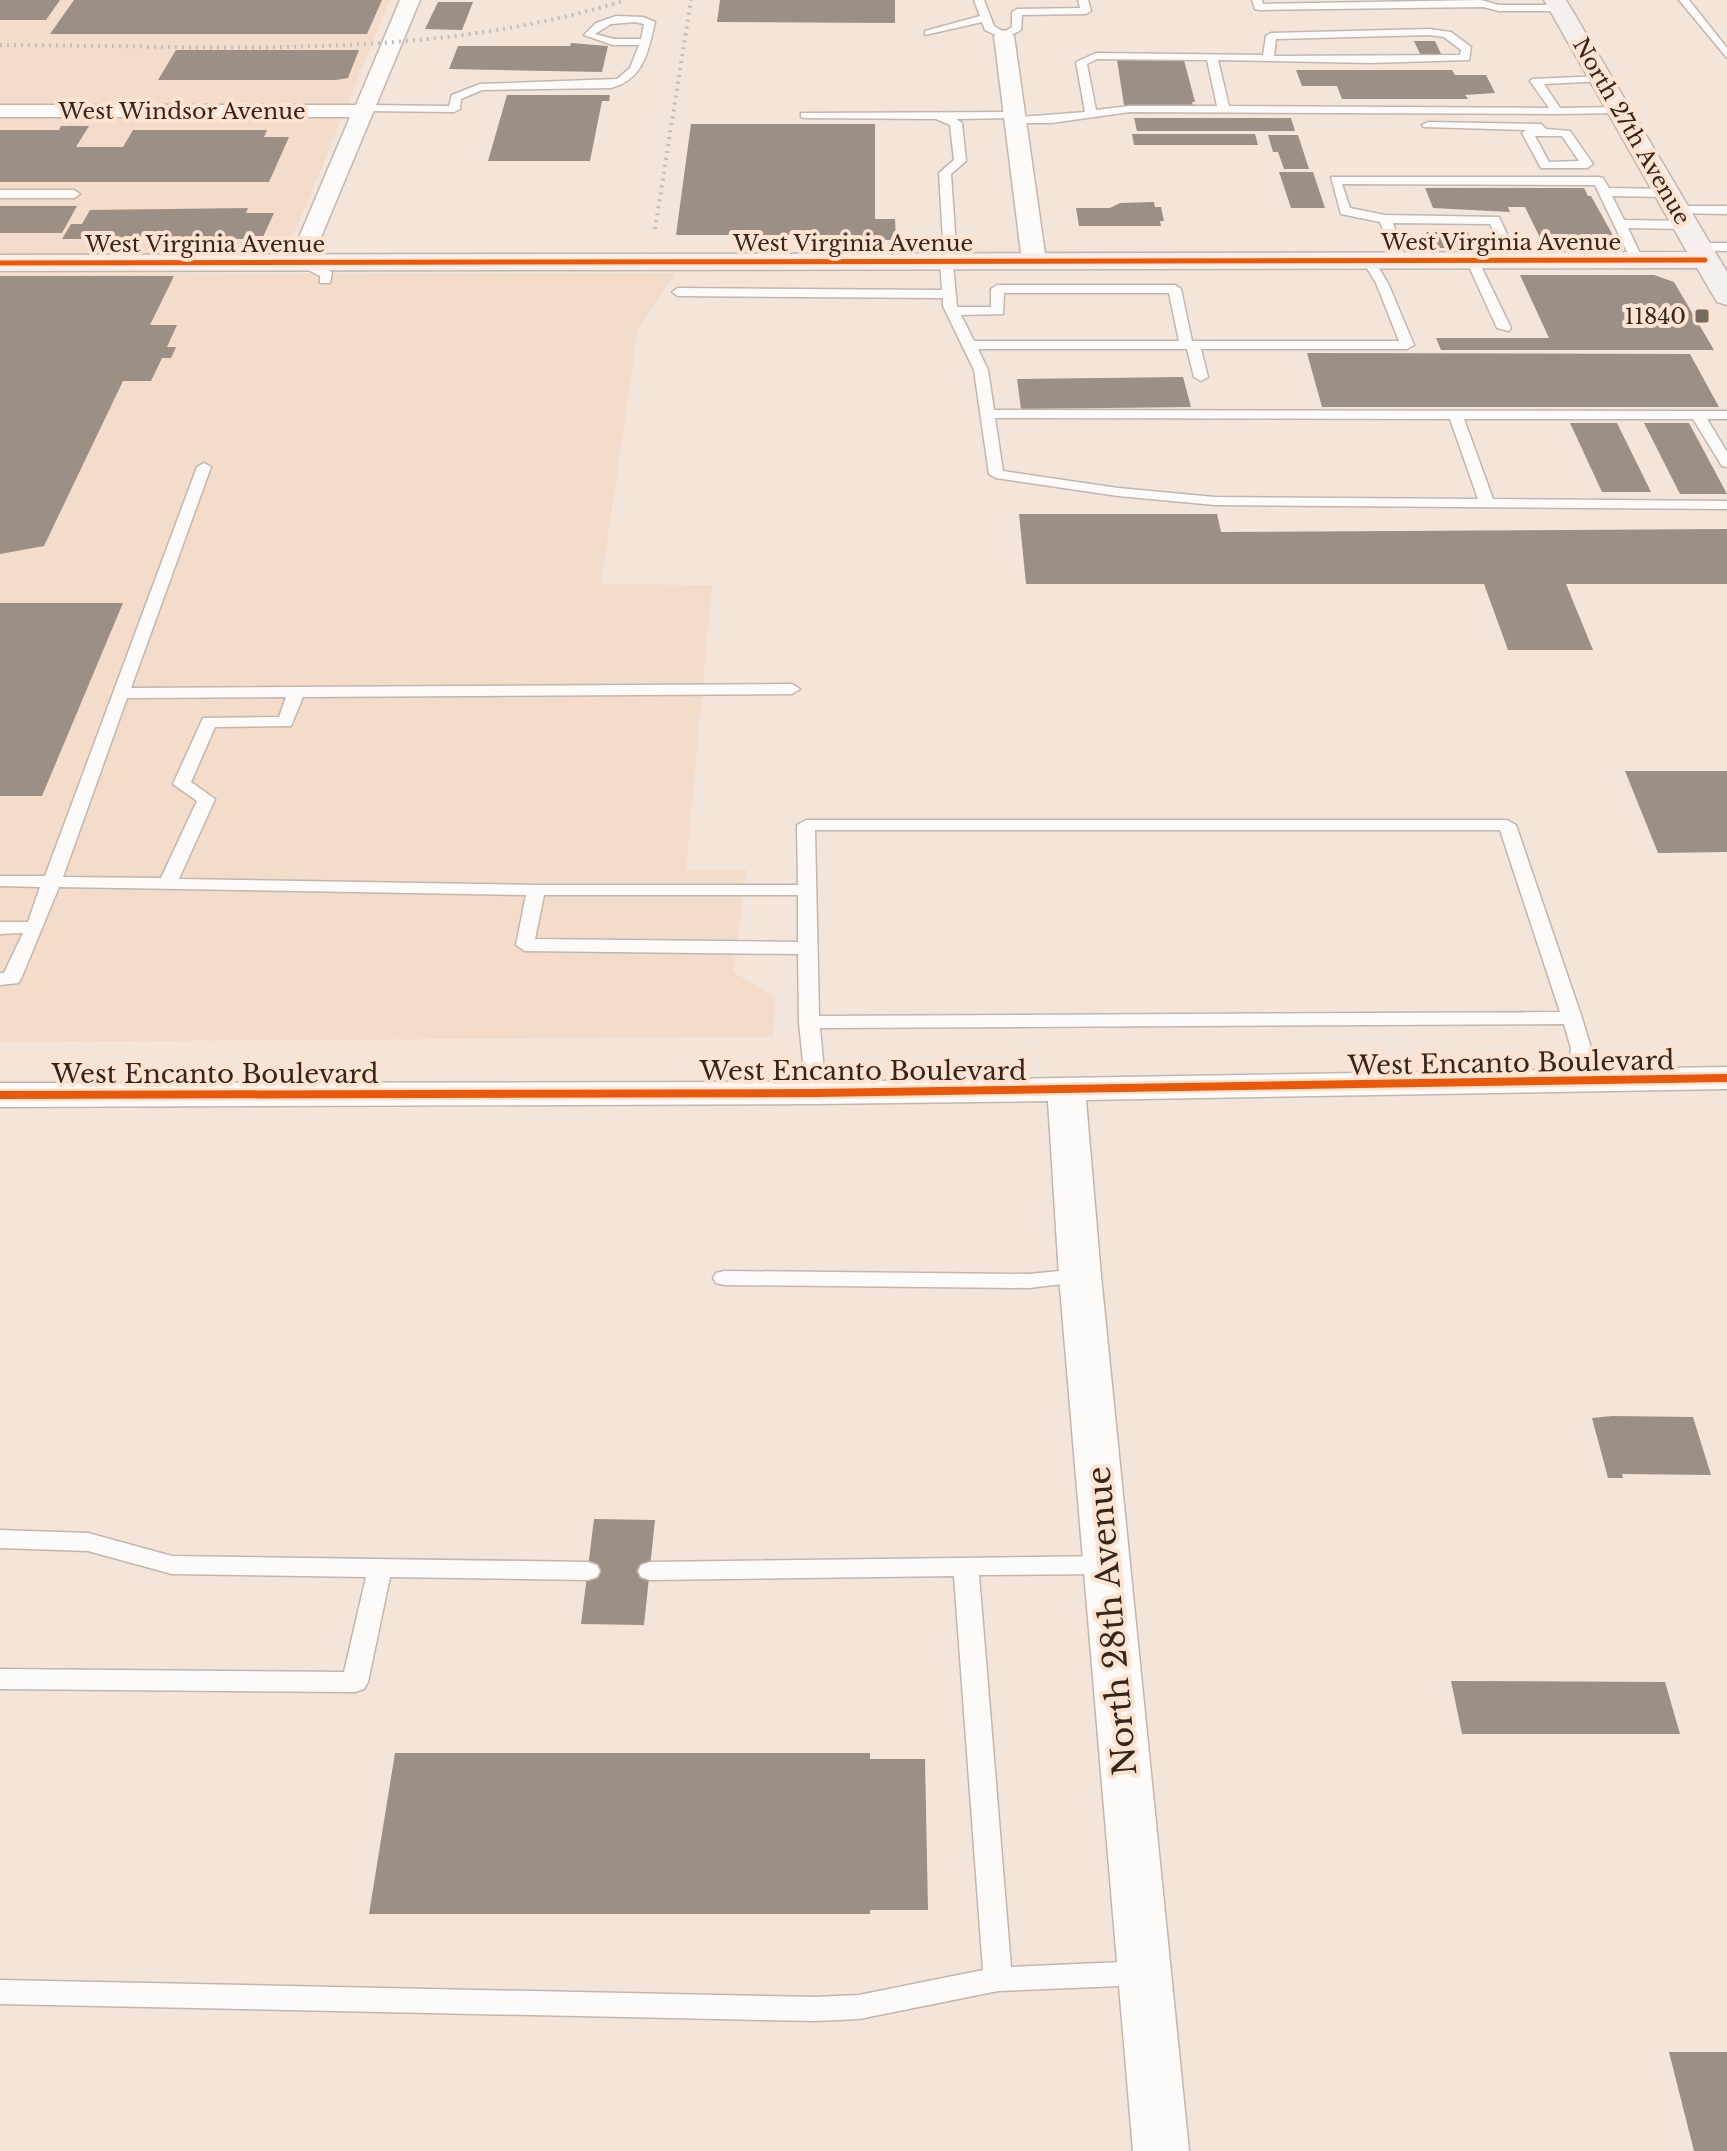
<svg xmlns="http://www.w3.org/2000/svg" width="1727" height="2151" font-family="'Libre Baskerville',serif">
<style>
.built{fill:#f3dcca}
.building{fill:#9b8f86}
.lines{fill:none;stroke-linecap:round;stroke-linejoin:round}
.lane-casing{stroke:#c3b6ad;stroke-width:3}
.street-casing{stroke:#c3b6ad;stroke-width:3}
.secondary-casing{stroke:#c3b6ad;stroke-width:3}
.lane{fill:#fdfbf9;fill-rule:evenodd}
.street{fill:#fdfbf9;fill-rule:evenodd}
.secondary{fill:#f5f0ed;fill-rule:evenodd}
.rail{stroke:#c2bebb;stroke-width:4;stroke-dasharray:2 5;stroke-linecap:butt}
.cycleway-far1-casing{stroke:#fee4d0;stroke-width:8}
.cycleway-casing{stroke:#fee4d0;stroke-width:13}
.cycleway-far1{stroke:#e8590c;stroke-width:5}
.cycleway{stroke:#e8590c;stroke-width:8}
.poi-dot{fill:#76695f;stroke:#fee4d0;stroke-width:3}
.labels{text-anchor:middle;stroke-width:8;stroke-linejoin:round;paint-order:stroke}
.far-street-label{font-size:22px;fill:#32261d;stroke:#fee4d0}
.far-poi-label{font-size:22px;fill:#32261d;stroke:#fee4d0;text-anchor:end}
.street-label{font-size:26px;fill:#32261d;stroke:#fee4d0}
.near-street-label{font-size:32px;fill:#32261d;stroke:#fee4d0}
</style>
<rect width="100%" height="100%" fill="#f4e5da"/>
<g class="built">
<path d="M 0,0 L 390,0 L 296,230 L 285,250 L 253,254 L 0,254 Z"/>
<path d="M 676,273 L 638,328 L 601,584 L 712,585 L 686,870 L 747,870 L 733,972 L 775,997 L 773,1037 L 0,1042 L 0,274 Z"/>
</g>
<g class="building">
<path d="M 0,0 L 60,0 L 46,20 L 0,20 Z"/>
<path d="M 74,0 L 382,0 L 367,34 L 50,34 Z"/>
<path d="M 720,0 L 895,0 L 895,23 L 717,22 Z"/>
<path d="M 438,2 L 473,2 L 462,30 L 425,29 Z"/>
<path d="M 1414,41 L 1435,41 L 1442,56 L 1421,56 Z"/>
<path d="M 571,43 L 608,46 L 602,72 L 449,69 L 458,46 L 570,46 Z"/>
<path d="M 176,50 L 359,50 L 348,78 L 336,80 L 158,80 Z"/>
<path d="M 1117,60 L 1184,60 L 1195,102 L 1192,102 L 1193,105 L 1124,105 Z"/>
<path d="M 1296,70 L 1452,70 L 1455,75 L 1486,75 L 1495,93 L 1465,95 L 1468,99 L 1342,99 L 1337,86 L 1302,86 Z"/>
<path d="M 507,95 L 610,95 L 609,101 L 602,101 L 590,161 L 488,161 Z"/>
<path d="M 1134,118 L 1291,118 L 1295,131 L 1137,131 Z"/>
<path d="M 691,124 L 875,124 L 875,219 L 895,219 L 896,240 L 853,240 L 853,235 L 676,235 Z"/>
<path d="M 61,126 L 89,126 L 76,147 L 123,147 L 133,130 L 267,130 L 264,137 L 289,137 L 269,182 L 0,182 L 0,130 L 59,130 Z"/>
<path d="M 1132,134 L 1255,134 L 1258,145 L 1134,145 Z"/>
<path d="M 1268,135 L 1298,135 L 1309,169 L 1284,169 L 1278,152 L 1273,152 Z"/>
<path d="M 1279,172 L 1313,172 L 1325,208 L 1291,208 Z"/>
<path d="M 1425,188 L 1584,188 L 1588,196 L 1591,196 L 1620,248 L 1545,248 L 1525,207 L 1508,207 L 1510,212 L 1433,208 Z"/>
<path d="M 1154,202 L 1155,207 L 1161,207 L 1164,221 L 1160,221 L 1161,226 L 1079,226 L 1076,208 L 1110,208 L 1120,203 Z"/>
<path d="M 0,206 L 77,206 L 62,233 L 0,233 Z"/>
<path d="M 248,208 L 246,213 L 274,213 L 262,239 L 62,239 L 71,224 L 82,224 L 90,210 Z"/>
<path d="M 1426,232 L 1468,232 L 1475,248 L 1433,248 Z"/>
<path d="M 1520,275 L 1654,275 L 1674,282 L 1714,350 L 1441,350 L 1436,338 L 1549,338 Z"/>
<path d="M 0,276 L 174,276 L 150,325 L 177,325 L 167,347 L 176,347 L 171,358 L 162,358 L 151,381 L 123,381 L 44,546 L 0,554 Z"/>
<path d="M 1307,353 L 1690,354 L 1719,407 L 1322,407 Z"/>
<path d="M 1183,377 L 1191,407 L 1021,409 L 1017,379 Z"/>
<path d="M 1570,423 L 1617,423 L 1651,492 L 1602,492 Z"/>
<path d="M 1644,423 L 1689,423 L 1727,494 L 1680,494 Z"/>
<path d="M 1019,514 L 1217,514 L 1221,532 L 1727,529 L 1727,584 L 1566,584 L 1593,650 L 1508,650 L 1484,584 L 1026,584 Z"/>
<path d="M 0,603 L 123,603 L 42,796 L 0,796 Z"/>
<path d="M 1625,771 L 1727,771 L 1727,852 L 1658,853 Z"/>
<path d="M 1612,1416 L 1693,1417 L 1711,1475 L 1622,1474 L 1623,1478 L 1608,1478 L 1592,1418 Z"/>
<path d="M 594,1519 L 655,1520 L 644,1625 L 581,1624 Z"/>
<path d="M 1451,1681 L 1665,1682 L 1680,1734 L 1462,1734 Z"/>
<path d="M 395,1753 L 870,1753 L 870,1759 L 925,1759 L 928,1910 L 870,1910 L 870,1914 L 369,1914 Z"/>
<path d="M 1669,2052 L 1727,2052 L 1727,2151 L 1694,2151 Z"/>
</g>
<g class="lines">
<g class="lane-casing">
<g id="lane">
<path d="M 974,0 L 984,0 L 994,26 L 1004,32 L 1012,27 L 1012,12 L 1017,9 L 1080,8 L 1078,0 L 1088,0 L 1091,11 L 1086,14 L 1022,15 L 1021,30 L 1004,39 L 985,30 L 982,22 L 925,35 L 925,31 L 980,16 Z"/>
<path d="M 1252,0 L 1262,0 L 1263,4 L 1481,0 L 1499,5 L 1562,5 L 1567,8 L 1562,11 L 1499,11 L 1483,7 L 1259,10 L 1255,9 Z"/>
<path d="M 1679,0 L 1689,0 L 1727,48 L 1727,58 Z"/>
<path d="M 616,16 L 643,17 L 655,22 C 648,52 644,79 611,88 L 482,90 L 461,99 L 460,109 L 454,112 L 365,111 L 359,108 L 365,105 L 449,106 L 452,95 L 480,84 L 617,79 L 630,68 L 639,45 L 613,45 L 584,35 L 596,23 ZM 635,22 L 644,24 L 641,39 L 614,39 L 595,34 L 611,24 Z"/>
<path d="M 1429,29 L 1451,32 L 1471,47 L 1469,60 L 1370,63 L 1218,60 L 1229,106 L 1549,108 L 1530,81 L 1532,79 L 1602,76 L 1607,79 L 1606,81 L 1544,84 L 1560,108 L 1620,107 L 1626,110 L 1620,113 L 1557,114 L 1130,112 L 1051,123 L 1016,123 L 1011,118 L 956,119 L 962,123 L 966,161 L 951,174 L 957,261 L 953,264 L 957,307 L 991,307 L 991,289 L 997,285 L 1175,285 L 1181,289 L 1192,341 L 1399,341 L 1376,283 L 1362,260 L 1368,256 L 1372,257 L 1388,283 L 1414,345 L 1407,349 L 1201,349 L 1208,377 L 1201,381 L 1194,377 L 1187,349 L 978,349 L 988,370 L 994,410 L 1727,411 L 1727,419 L 1707,419 L 1727,452 L 1727,467 L 1722,466 L 1693,419 L 1464,419 L 1493,499 L 1727,501 L 1727,509 L 1215,505 L 1118,496 L 996,478 L 989,474 L 974,370 L 943,306 L 943,298 L 678,296 L 672,292 L 678,288 L 942,290 L 940,261 L 944,258 L 939,173 L 954,160 L 950,125 L 936,119 L 805,118 L 801,117 L 801,113 L 1015,112 L 1020,117 L 1085,112 L 1076,62 L 1096,53 L 1263,55 L 1266,36 L 1271,33 ZM 1429,35 L 1444,37 L 1461,50 L 1460,55 L 1274,56 L 1276,39 ZM 1097,59 L 1207,60 L 1217,106 L 1130,106 L 1096,110 L 1087,64 ZM 1004,293 L 1169,293 L 1179,341 L 974,341 L 961,315 L 1003,314 ZM 995,418 L 1450,419 L 1478,499 L 1215,497 L 1118,488 L 1003,471 Z"/>
<path d="M 1428,122 L 1541,124 L 1546,129 L 1570,131 L 1593,164 L 1587,168 L 1541,168 L 1522,133 L 1526,130 L 1424,127 L 1422,125 ZM 1535,136 L 1562,136 L 1579,161 L 1549,162 Z"/>
<path d="M 1331,177 L 1599,177 L 1603,178 L 1609,188 L 1667,189 L 1673,193 L 1667,197 L 1612,196 L 1624,220 L 1685,221 L 1691,225 L 1685,229 L 1628,228 L 1643,260 L 1637,264 L 1631,260 L 1595,185 L 1342,184 L 1350,208 L 1385,215 L 1499,217 L 1519,260 L 1509,263 L 1501,247 L 1469,246 L 1469,240 L 1497,239 L 1490,224 L 1393,223 L 1398,238 L 1431,239 L 1437,243 L 1431,247 L 1401,246 L 1406,260 L 1400,264 L 1394,260 L 1380,222 L 1341,214 Z"/>
<path d="M 0,190 L 74,190 L 80,194 L 74,198 L 0,198 Z"/>
<path d="M 1677,206 L 1727,206 L 1727,214 L 1673,213 L 1673,207 Z"/>
<path d="M 1698,243 L 1727,243 L 1727,251 L 1694,250 L 1694,244 Z"/>
<path d="M 1472,256 L 1478,260 L 1511,328 L 1509,331 L 1497,328 L 1466,260 Z"/>
<path d="M 301,257 L 332,272 L 330,283 L 320,283 L 320,276 L 297,264 L 297,258 Z"/>
<path d="M 204,463 L 211,467 L 131,688 L 792,684 L 800,689 L 792,694 L 303,697 L 291,726 L 215,727 L 191,782 L 215,799 L 179,879 L 536,885 L 798,885 L 797,825 L 806,820 L 1507,820 L 1516,825 L 1582,1018 L 1591,1048 L 1588,1082 L 1578,1088 L 1568,1082 L 1571,1048 L 1564,1024 L 820,1028 L 826,1093 L 816,1099 L 806,1093 L 799,1022 L 798,954 L 525,951 L 516,945 L 526,895 L 59,887 L 21,979 L 18,983 L 0,985 L 0,973 L 4,973 L 23,933 L 0,934 L 0,922 L 28,922 L 40,887 L 0,886 L 0,876 L 45,876 L 197,467 ZM 286,697 L 279,717 L 203,718 L 173,784 L 197,801 L 161,878 L 63,877 L 127,698 ZM 815,830 L 1500,830 L 1560,1012 L 819,1016 ZM 544,895 L 798,895 L 798,942 L 535,939 Z"/>
<path d="M 1080,1269 L 1088,1271 L 1091,1276 L 1088,1281 L 1029,1288 L 724,1285 L 716,1283 L 713,1278 L 716,1273 L 724,1271 L 1029,1274 Z"/>
<path d="M 0,1530 L 88,1533 L 172,1556 L 588,1562 L 597,1565 L 600,1571 L 597,1577 L 588,1580 L 390,1577 L 368,1682 L 364,1689 L 355,1692 L 0,1689 L 0,1669 L 344,1672 L 366,1577 L 172,1574 L 88,1551 L 0,1548 Z"/>
<path d="M 1107,1556 L 1116,1559 L 1119,1565 L 1116,1571 L 1107,1574 L 979,1575 L 1011,1967 L 1144,1961 L 1154,1965 L 1158,1973 L 1154,1981 L 1144,1985 L 998,1991 L 859,2019 L 815,2021 L 0,2004 L 0,1980 L 815,1997 L 859,1995 L 983,1970 L 954,1576 L 650,1580 L 641,1577 L 638,1571 L 641,1565 L 650,1562 Z"/>
</g>
</g>
<g class="street-casing">
<g id="street">
<path d="M 400,0 L 420,0 L 309,266 L 293,266 L 289,261 L 350,117 L 0,117 L 0,105 L 356,105 Z"/>
<path d="M 1004,30 L 1014,36 L 1046,261 L 1042,266 L 1026,266 L 1022,261 L 994,36 Z"/>
<path d="M 1727,1067 L 1727,1089 L 1086,1100 L 1101,1276 L 1189,2151 L 1133,2151 L 1059,1276 L 1048,1101 L 816,1104 L 0,1107 L 0,1083 L 816,1082 Z"/>
</g>
</g>
<g class="secondary-casing">
<path id="secondary" d="M 1544,0 L 1566,0 L 1727,272 L 1727,305 L 1717,302 L 1697,268 L 0,271 L 0,255 L 1687,252 Z"/>
</g>
<use href="#lane" class="lane"/>
<use href="#street" class="street"/>
<use href="#secondary" class="secondary"/>
<g class="rail">
<path d="M 0,45 C 208,45 426,63 626,0"/>
<path d="M 655,229 L 691,0"/>
</g>
<g class="cycleway-far1-casing">
<path id="cycleway-far1" d="M 0,263 L 1705,260"/>
</g>
<g class="cycleway-casing">
<path id="cycleway" d="M 0,1095 L 816,1093 L 1727,1078"/>
</g>
<use href="#cycleway-far1" class="cycleway-far1"/>
<use href="#cycleway" class="cycleway"/>
</g>
<rect class="poi-dot" x="1694" y="308" width="16" height="16" rx="4"/>
<g class="labels">
<g class="far-street-label">
<text x="182" y="119">West Windsor Avenue</text>
<text transform="translate(1632 131) rotate(60)" y="8">North 27th Avenue</text>
<text x="1501" y="250">West Virginia Avenue</text>
<text x="853" y="251">West Virginia Avenue</text>
<text x="205" y="252">West Virginia Avenue</text>
</g>
<g class="far-poi-label">
<text x="1686" y="324">11840</text>
</g>
<g class="street-label">
<text transform="translate(1511 1063) rotate(-1)" y="9">West Encanto Boulevard</text>
<text x="863" y="1080">West Encanto Boulevard</text>
<text x="215" y="1083">West Encanto Boulevard</text>
</g>
<g class="near-street-label">
<text transform="translate(1112 1621) rotate(-95)" y="11">North 28th Avenue</text>
</g>
</g>
</svg>
